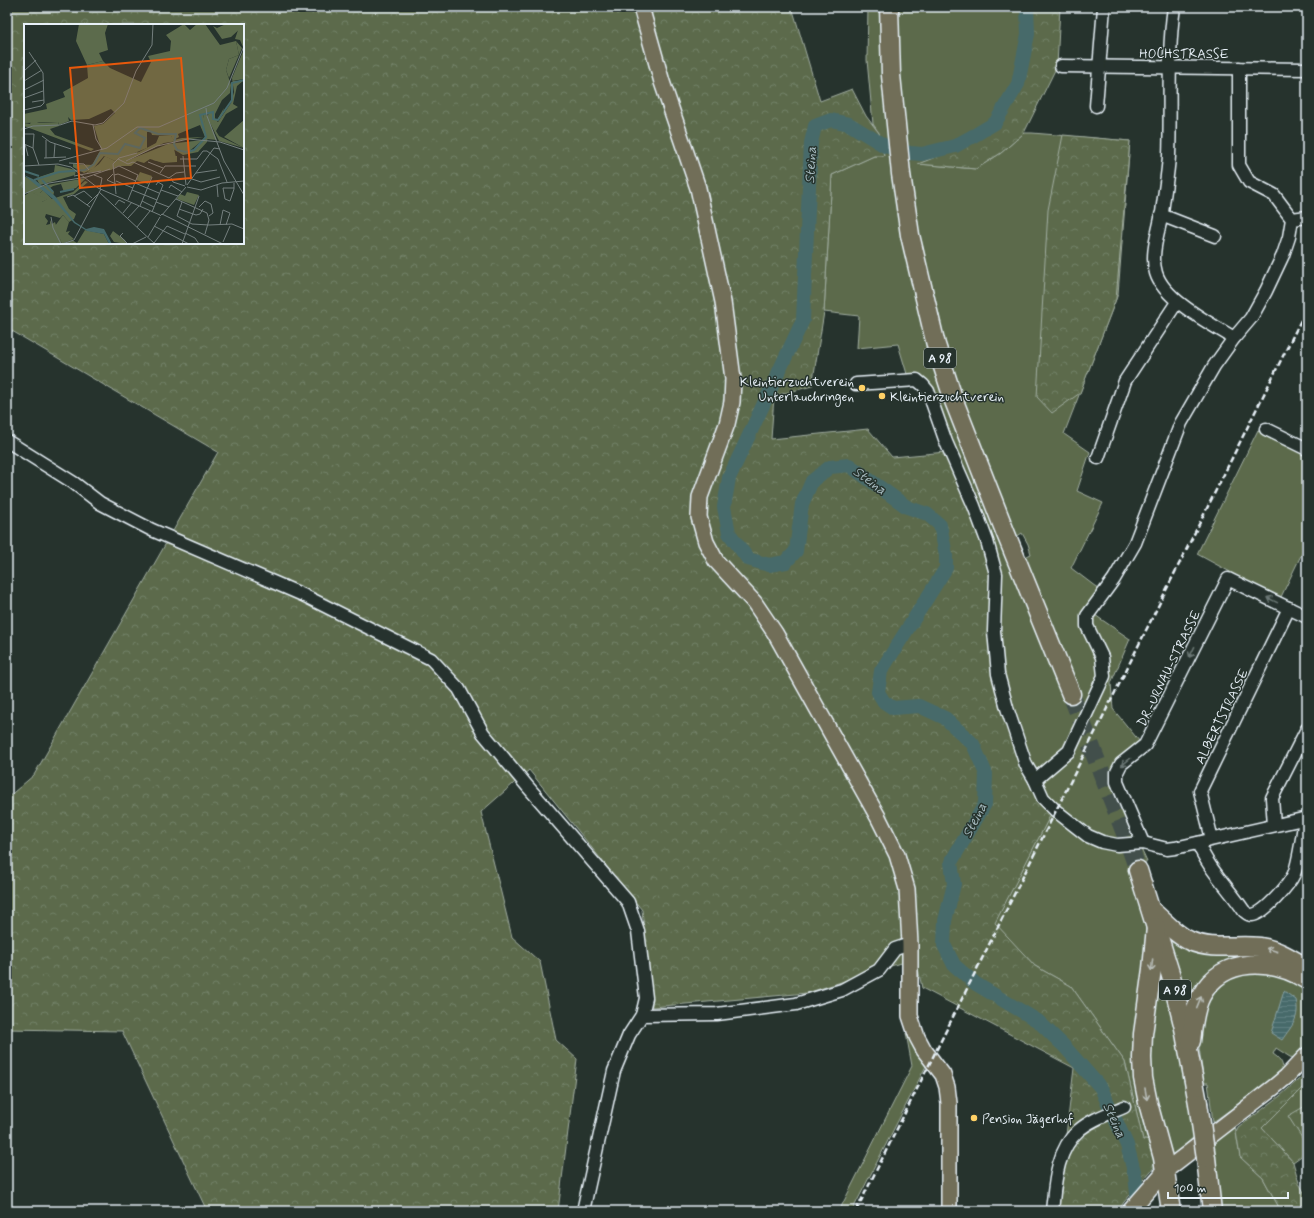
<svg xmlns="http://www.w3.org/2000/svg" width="1314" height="1218" font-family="Mynerve,sans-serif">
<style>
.green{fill:#5c6b4c;stroke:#a2aea2}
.forest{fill:url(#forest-crowns);stroke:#a2aea2;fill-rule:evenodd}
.water{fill:url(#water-rules);stroke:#87a0a3}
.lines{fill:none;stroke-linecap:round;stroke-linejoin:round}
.river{stroke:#466a6b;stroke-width:14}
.highway-tunnel{stroke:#43504b;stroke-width:18;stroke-dasharray:18 9;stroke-linecap:butt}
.minor-casing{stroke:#e8f1f8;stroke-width:15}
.major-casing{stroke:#e8f1f8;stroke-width:18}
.highway-casing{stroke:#e8f1f8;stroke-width:21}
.minor{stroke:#26332d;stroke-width:12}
.major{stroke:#716e59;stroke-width:15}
.highway{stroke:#716e59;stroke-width:18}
.rail{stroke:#e8f1f8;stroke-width:2.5;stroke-dasharray:6 3;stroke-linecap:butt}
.highway-bridge-casing{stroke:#e8f1f8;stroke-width:21;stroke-linecap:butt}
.highway-bridge{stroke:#716e59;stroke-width:18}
.oneway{stroke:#6a7674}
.oneway2{stroke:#b8bdb8}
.poi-dot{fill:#ffd166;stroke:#26332d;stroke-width:1.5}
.labels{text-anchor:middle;stroke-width:3;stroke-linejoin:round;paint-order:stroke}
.shield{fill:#26332d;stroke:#aeb8bb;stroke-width:1}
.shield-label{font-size:12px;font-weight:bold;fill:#e8f1f8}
.street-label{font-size:13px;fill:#e8f1f8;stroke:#26332d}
.poi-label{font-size:13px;fill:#e8f1f8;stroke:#26332d;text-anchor:start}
.water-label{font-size:14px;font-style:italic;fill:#a7bbc0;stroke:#26332d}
.inset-river{fill:none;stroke:#466a6b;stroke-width:2}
.inset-road{fill:none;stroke:#747f7e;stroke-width:1}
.view{fill:#e8590c;fill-opacity:0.15;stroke:#e8590c;stroke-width:2}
.inset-edge{fill:none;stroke:#e8f1f8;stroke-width:2}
</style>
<defs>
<pattern id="forest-crowns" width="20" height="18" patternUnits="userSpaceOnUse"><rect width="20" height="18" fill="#5c6b4c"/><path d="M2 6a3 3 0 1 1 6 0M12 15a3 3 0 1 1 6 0" fill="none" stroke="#738167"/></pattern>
<pattern id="water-rules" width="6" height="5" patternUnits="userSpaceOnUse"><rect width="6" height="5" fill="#466a6b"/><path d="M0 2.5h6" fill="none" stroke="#618081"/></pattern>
</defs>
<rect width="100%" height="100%" fill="#26332d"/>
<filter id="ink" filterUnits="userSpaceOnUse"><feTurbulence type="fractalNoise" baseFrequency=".025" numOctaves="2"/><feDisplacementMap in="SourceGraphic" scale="8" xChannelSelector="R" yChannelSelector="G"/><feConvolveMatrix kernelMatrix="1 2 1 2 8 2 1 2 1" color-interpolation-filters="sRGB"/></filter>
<g filter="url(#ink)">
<g class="green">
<path d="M 868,7 L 882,7 L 909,264 L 1023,558 L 1031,554 L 1028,544 L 1022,533 L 1016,537 L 960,394 L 943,341 L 916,219 L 899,78 L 897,7 L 1029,7 L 1008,107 L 975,141 L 919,164 L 976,169 L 1001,153 L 1024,133 L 1032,133 L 1130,141 L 1118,294 L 1064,434 L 1090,452 L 1077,491 L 1103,503 L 1071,568 L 1100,590 L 1092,613 L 1130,639 L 1111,683 L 1113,709 L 1140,742 L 1117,765 L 1135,836 L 1147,862 L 1129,864 L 1132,873 L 1145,916 L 1148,933 L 1145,991 L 1155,1141 L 1143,1140 L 1125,1062 L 1071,986 L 1035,966 L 994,923 L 1051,814 L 994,677 L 993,573 L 920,387 L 910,384 L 898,344 L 857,348 L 859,316 L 824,312 L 832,175 L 874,156 L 883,156 L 879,133 L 873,124 L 867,60 Z"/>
<path d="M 1258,430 L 1307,454 L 1307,543 L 1280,599 L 1197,554 Z"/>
<path d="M 1166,929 L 1221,951 L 1283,958 L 1246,960 L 1188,1013 Z"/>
<path d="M 1160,962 L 1179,1044 L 1195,1136 L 1174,1155 L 1170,1155 L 1150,1078 L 1149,1044 Z"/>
<path d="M 1264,968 L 1307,986 L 1307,1044 L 1295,1058 L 1290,1057 L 1276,1048 L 1273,1054 C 1279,1058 1283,1062 1283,1070 L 1266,1084 L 1213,1122 L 1208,1083 L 1204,1083 L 1198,1040 L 1200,1011 L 1222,979 Z"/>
<path d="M 906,1033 L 926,1066 L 852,1211 L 839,1211 L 912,1066 Z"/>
<path d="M 1307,1083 L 1307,1152 L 1293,1162 L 1262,1128 Z"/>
<path d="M 1235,1126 L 1240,1157 L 1263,1178 L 1281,1211 L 1221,1211 L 1214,1141 Z"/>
</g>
<g class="forest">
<path d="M 7,7 L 792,7 L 820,101 L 852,89 L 866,116 L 879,133 L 884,156 L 874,156 L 832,175 L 824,312 L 812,386 L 774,396 L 771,439 L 868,429 L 892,457 L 946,452 L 972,506 L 993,573 L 994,677 L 1051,814 L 995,923 L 1035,966 L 1071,986 L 1125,1062 L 1143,1140 L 1155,1141 L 1157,1164 L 1124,1202 L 1118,1211 L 1057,1211 L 1074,1068 L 922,988 L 916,958 L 807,993 L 652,1007 L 642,910 L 529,770 L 481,812 L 512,937 L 540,962 L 556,1040 L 577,1059 L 558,1211 L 207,1211 L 122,1031 L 7,1029 L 7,798 L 34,775 L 218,452 L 12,331 L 7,332 ZM 25,25 L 243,25 L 243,243 L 25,243 Z"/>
<path d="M 1029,7 L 1060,7 L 1057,66 L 1024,133 L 1001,153 L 976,169 L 918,164 L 974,142 L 1008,108 Z"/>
<path d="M 1063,135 L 1130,141 L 1116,299 L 1080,393 L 1052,413 L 1037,397 L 1048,210 Z"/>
<path d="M 1305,1074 L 1307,1078 L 1307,1083 L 1262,1128 L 1293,1162 L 1299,1183 L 1307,1198 L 1307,1211 L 1281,1211 L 1263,1178 L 1240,1157 L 1236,1132 L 1238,1128 L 1280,1096 Z"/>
<path d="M 1307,1105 L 1307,1135 L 1302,1138 L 1288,1116 Z"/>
</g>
<path class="water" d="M 1284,991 L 1296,1000 C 1300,1019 1292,1025 1282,1040 L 1271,1033 Z"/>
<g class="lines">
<path class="river" d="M 1027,7 L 1028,34 L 1018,84 L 995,123 L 975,135 L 955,146 L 922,154 L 910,153 L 885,146 L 849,124 L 831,120 L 815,126 L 811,143 L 803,320 L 729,478 L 724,507 L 729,533 L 748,559 L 769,565 L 786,562 L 796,551 L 802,504 L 812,481 L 830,467 L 849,465 L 907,507 L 927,514 L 940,525 L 946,555 L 946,568 L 881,671 L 878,692 L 884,702 L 893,708 L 919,706 L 945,718 L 973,744 L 986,774 L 985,804 L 951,862 L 954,884 L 945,921 L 944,945 L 954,965 L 976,984 L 1038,1021 L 1065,1047 L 1101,1088 L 1127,1145 L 1135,1175 L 1139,1211"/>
<path class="highway-tunnel" d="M 1071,694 L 1126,836 L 1138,870"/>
<g class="minor-casing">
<g id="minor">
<path d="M 1174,7 C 1167,56 1171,106 1169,156 C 1168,174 1164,194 1162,213 C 1159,231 1150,254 1156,273 C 1164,300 1211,324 1234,338"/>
<path d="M 1061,66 L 1307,69"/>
<path d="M 1096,106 L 1104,7"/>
<path d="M 1161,215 L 1215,236"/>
<path d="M 1292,219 L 1307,217"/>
<path d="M 856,384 L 917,380 L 923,385 L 928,391 L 946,442 L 974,506 L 987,541 L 996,574 L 994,631 L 998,674 L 1007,708 L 1026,765 L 1035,780 L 1043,798 L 1056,811 L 1088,836 L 1102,842 L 1117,845 L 1143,843 L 1167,849 L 1175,848 L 1307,818"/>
<path d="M 1266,429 L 1307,449"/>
<path d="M 7,441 L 74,483 L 100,503 L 152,530 L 303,595 L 431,659 L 459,689 L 483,733 L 528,787 L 628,902 L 638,931 L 646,998 L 642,1015 L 629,1035 L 614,1071 L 583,1211"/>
<path d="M 1098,458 L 1125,381 L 1177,302"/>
<path d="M 1035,780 L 1069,751 L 1104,676 L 1102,657 L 1087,626 L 1087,616 L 1114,579 L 1135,543 L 1181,423 L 1214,366 L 1234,338 L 1251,318 L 1266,291 L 1283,255 L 1289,237 L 1292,219 L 1274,195 L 1249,182 L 1239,165 L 1239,68"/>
<path d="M 1274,825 L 1272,798 L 1307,729"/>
<path d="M 1212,839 L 1200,791 L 1289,608"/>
<path d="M 1143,843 L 1117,782 L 1117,772 L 1121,764 L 1145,745 L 1228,579 L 1307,617"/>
<path d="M 1198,843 C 1208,869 1229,888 1244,911 C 1247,913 1248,915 1252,915 C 1264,914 1289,885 1294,874 C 1300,858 1302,836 1305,819"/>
<path d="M 642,1015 L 717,1014 L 796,1004 L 842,990 L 879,970 L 895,949 L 910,944"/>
<path d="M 1052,1211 C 1055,1184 1056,1151 1078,1131 C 1090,1120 1108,1114 1124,1107"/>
</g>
</g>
<g class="major-casing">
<g id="major">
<path d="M 641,7 L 662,82 L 698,188 L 723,302 L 733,379 L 732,402 L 727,424 L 700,497 L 699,517 L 706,542 L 716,561 L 754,602 L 775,633 L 878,817 L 897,855 L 907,889 L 910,944 L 910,1016 L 917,1037 L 924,1050 L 943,1075 L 947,1087 L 949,1103 L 949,1211"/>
<path d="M 1130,1211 L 1165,1171 L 1274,1087 L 1286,1077 L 1307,1055"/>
</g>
</g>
<g class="highway-casing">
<g id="highway">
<path d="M 889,7 L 891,75 L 901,174 L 910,235 L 936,345 L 954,401 L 1006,534 L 1071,694"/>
<path d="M 1138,870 L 1171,976 L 1184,1028 L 1198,1103"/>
<path d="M 1152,911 C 1164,921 1176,935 1190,941 C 1213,951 1237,944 1260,947 C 1277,949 1292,959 1307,968"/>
<path d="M 1156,927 L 1152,969 L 1143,1034 L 1142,1058 L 1143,1078 L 1148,1103 L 1163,1158 L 1171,1211"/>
<path d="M 1191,1041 C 1193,1026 1194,1009 1201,996 C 1223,955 1273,959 1307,980"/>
<path d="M 1206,1158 L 1212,1211"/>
</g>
</g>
<use href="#minor" class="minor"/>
<use href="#major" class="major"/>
<use href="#highway" class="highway"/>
<path class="rail" d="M 856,1211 L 1307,308"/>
<g class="highway-bridge-casing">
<path id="highway-bridge" d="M 1198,1103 L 1206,1158"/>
</g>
<use href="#highway-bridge" class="highway-bridge"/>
</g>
<defs><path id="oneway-shaft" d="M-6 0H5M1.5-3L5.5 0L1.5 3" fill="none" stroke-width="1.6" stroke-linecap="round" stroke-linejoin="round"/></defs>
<g class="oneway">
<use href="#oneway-shaft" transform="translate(1272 600) rotate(-154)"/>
<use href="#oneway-shaft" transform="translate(1192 652) rotate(116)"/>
<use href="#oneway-shaft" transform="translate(1126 762) rotate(141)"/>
</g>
<g class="oneway2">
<use href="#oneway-shaft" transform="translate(1272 950) rotate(-162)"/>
<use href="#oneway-shaft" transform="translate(1152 965) rotate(96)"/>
<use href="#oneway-shaft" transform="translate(1199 1002) rotate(-68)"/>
<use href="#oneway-shaft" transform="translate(1146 1094) rotate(80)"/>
</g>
</g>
<g class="poi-dot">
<circle cx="862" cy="388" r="4"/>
<circle cx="882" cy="396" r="4"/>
<circle cx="974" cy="1118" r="4"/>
</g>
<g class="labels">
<g class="shield">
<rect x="924" y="348" width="32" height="20" rx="3"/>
<rect x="1159" y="980" width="32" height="20" rx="3"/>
</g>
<g class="shield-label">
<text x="940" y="362">A 98</text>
<text x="1175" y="994">A 98</text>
</g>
<g class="street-label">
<text x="1184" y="58">HOCHSTRASSE</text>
<text transform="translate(1168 668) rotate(-64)" y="5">DR.-URNAU-STRASSE</text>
<text transform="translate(1221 716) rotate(-64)" y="5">ALBERTSTRASSE</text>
</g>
<g class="poi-label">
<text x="854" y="386" text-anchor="end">Kleintierzuchtverein<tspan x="854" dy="15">Unterlauchringen</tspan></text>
<text x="890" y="401">Kleintierzuchtverein</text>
<text x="982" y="1123">Pension Jägerhof</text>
</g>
<g class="water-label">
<text transform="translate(810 165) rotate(-87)" y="5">Steina</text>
<text transform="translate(870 480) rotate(36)" y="5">Steina</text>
<text transform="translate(974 820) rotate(-63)" y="5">Steina</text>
<text transform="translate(1115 1120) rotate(66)" y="5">Steina</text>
</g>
</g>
<g transform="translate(24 24)">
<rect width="220" height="220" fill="#26332d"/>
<path d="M 55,0 L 84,0 L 81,9 L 84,26 L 75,29 L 79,37 L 63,41 L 52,17 ZM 220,1 L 220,20 L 219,23 L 216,16 L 211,15 L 215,3 ZM 212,17 L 218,24 L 205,54 L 202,46 L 205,35 L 215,31 ZM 220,25 L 220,55 L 208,57 L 219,57 L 213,62 L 209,80 L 214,83 L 202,90 L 192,107 L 195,112 L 220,124 L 195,117 L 183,93 L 184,90 L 194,98 L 207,79 L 210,68 L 208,54 ZM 179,90 L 182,90 L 193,116 L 183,115 ZM 8,96 L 15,99 L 34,98 L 35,102 L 26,105 L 31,111 L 70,125 L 67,127 L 0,102 L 0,99 L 6,100 ZM 135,112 L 147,112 L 150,116 L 158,114 L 180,113 L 140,119 L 102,137 L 144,120 L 179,116 L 164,128 L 155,127 L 149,120 L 153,138 L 139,139 L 126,135 L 120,139 L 113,137 L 107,142 L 94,142 L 87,146 L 62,149 L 75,140 L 81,132 L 91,137 L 103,130 L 115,128 L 132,119 ZM 31,141 L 52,146 L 51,151 L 16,161 L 12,154 L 30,148 ZM 116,148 L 128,152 L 124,160 L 112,156 ZM 0,152 L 10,157 L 19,166 L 16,169 L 0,169 ZM 62,154 L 52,164 L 40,168 L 37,160 L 29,162 L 26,164 L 30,168 L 29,173 L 18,162 ZM 6,168 L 20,172 L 24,175 L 18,178 L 0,178 L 0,172 ZM 39,191 L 45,198 L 42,208 L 46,207 L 44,210 L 50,215 L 38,220 L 31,202 ZM 61,206 L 80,210 L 85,220 L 53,219 ZM 89,207 L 101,216 L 103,220 L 90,218 L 86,212 Z" fill="#5c6b4c"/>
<path d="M 160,0 L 166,6 L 173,0 L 181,0 L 196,21 L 212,17 L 215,31 L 205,35 L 202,46 L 207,61 L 206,69 L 198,76 L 191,90 L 191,95 L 193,96 L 200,84 L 197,94 L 191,99 L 184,90 L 179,90 L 184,112 L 183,118 L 174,128 L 159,131 L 149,125 L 149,119 L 155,127 L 169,127 L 181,113 L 176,101 L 154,110 L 155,113 L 149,116 L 147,112 L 128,111 L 127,108 L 123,108 L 123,124 L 91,137 L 80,132 L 69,145 L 60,149 L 49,143 L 49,140 L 68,141 L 77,125 L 70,102 L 79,100 L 91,89 L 87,85 L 65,95 L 47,96 L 44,93 L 45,97 L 35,101 L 34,98 L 28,98 L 0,99 L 0,90 L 23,85 L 22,80 L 41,73 L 39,68 L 64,54 L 63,41 L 79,37 L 86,44 L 117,58 L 127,38 L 124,32 L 146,27 L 147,17 L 142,11 ZM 202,0 L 220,0 L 220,1 L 207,13 L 198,15 L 189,2 L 193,4 ZM 220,96 L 220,124 L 200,113 ZM 129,132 L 153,132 L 153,138 L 138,138 L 129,136 ZM 61,157 L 64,158 L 50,170 L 39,173 L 45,185 L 52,190 L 50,195 L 45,198 L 39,191 L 36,194 L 22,190 L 21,193 L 24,197 L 22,201 L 26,200 L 26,196 L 28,200 L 31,198 L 38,220 L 48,216 L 55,220 L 0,220 L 0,178 L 18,178 L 23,175 L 6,168 L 16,169 L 19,166 L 28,175 L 49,168 Z" fill="#5c6b4c"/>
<path d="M 163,168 L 175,171 L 170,181 L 153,175 L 156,170 L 161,172 Z" fill="#5c6b4c"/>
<path d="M 0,151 L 11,156 L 31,172 L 51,198 L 62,205 L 70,203 L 80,205 L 88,220 L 85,220 L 80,210 L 63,207 L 50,199 L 30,176 Z" fill="#466a6b"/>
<path class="inset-river" d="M 0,147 L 15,152M 10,156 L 35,148 L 61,146 L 70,140 L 76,129 L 94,130 L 101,120 L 116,124 L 121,114 L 111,109 L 116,104 L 134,110 L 152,110 L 150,120 L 153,126 L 162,128 L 170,126 L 182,113 L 176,91 L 189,88 L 189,95 L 194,96 L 208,76 L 208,59 L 220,56M 18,156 L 29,168M 36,168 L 50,165"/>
<path class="inset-road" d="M 0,47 L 12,36M 0,57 L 18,46M 0,66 L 20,56M 0,74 L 19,67M 8,78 L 20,76M 182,84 L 183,92 L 200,137 L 220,171M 0,86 L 17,82 L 20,79 L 19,49 L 5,28M 69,101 L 72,115 L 78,125M 0,105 L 9,102 L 36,101 L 48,97 L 71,101 L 79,99 L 100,79 L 112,47 L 128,21 L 129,0M 0,110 L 10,110 L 9,124M 18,112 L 26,118 L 47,125M 0,120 L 9,124 L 15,141M 1,120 L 4,132M 159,132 L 162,161M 30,133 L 31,120M 20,134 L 42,133M 22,134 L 22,116M 94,135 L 104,140 L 109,138 L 145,154 L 152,149 L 160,148M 156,135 L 173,135 L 179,127 L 183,127 L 194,135 L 203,158M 35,137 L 83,124 L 113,103 L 135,103 L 190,79 L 203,64 L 220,22M 102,137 L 133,122 L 164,115 L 196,118 L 220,126M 124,138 L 139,144M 45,139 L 60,140 L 65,146M 0,142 L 34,140 L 47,143 L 74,164 L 136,191M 89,145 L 95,142 L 114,151 L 104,176M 136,149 L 141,142 L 172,142M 172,149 L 193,146M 89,150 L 83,156 L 92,160M 70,151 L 78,154 L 76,165M 90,151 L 94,150 L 112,157M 50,152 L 77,147M 147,154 L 149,158 L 161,162M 168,155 L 177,158 L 196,153M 92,157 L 109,164M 111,159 L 135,169M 210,159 L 210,165 L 206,177 L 201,175 L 199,164 L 210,164M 163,161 L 190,124 L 196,125M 193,161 L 194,173M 163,163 L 177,166 L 198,159 L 220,157M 145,164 L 147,161 L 158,168M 108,166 L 133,176M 137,166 L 154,172M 75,168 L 131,220M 0,170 L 25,159 L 63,153 L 86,145M 92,170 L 89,140 L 95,134 L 113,129M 50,172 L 60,167 L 68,174M 43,173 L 49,171 L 66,183M 152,175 L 183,189 L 185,196 L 181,210M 118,177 L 130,183M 132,178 L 145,183M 158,178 L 153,192 L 168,200 L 185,201M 63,181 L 74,170M 91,181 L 95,176 L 101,179M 116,182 L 128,153M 175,183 L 181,177 L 187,180 L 189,189 L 185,192M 155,185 L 172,191 L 176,190 L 179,185M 199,186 L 206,189 L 202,201M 128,188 L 139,161 L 134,158 L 132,161M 99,189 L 108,178M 138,191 L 162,163M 136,192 L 138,190 L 199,220M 27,193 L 29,204 L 37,220M 104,194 L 115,182M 208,200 L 220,205M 185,201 L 208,200M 196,201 L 199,186M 130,202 L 165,220M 113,203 L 126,187M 99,209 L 96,212 L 104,220M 161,209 L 171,214 L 175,220M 124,213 L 136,193M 199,218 L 206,202M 130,219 L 143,202 L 161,210M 38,220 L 50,216 L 77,165M 108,220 L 122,213M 158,220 L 175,172"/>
<path class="view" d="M 157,34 L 167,154 L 56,164 L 46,44 Z"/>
<rect width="220" height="220" class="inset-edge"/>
</g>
<rect width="1314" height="1218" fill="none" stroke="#26332d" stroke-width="24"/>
<rect x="12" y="12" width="1290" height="1194" fill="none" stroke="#e8f1f8" stroke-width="1.5" filter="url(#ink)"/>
<path d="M1168 1192v6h120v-6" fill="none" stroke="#e8f1f8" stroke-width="2"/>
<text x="1174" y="1192" font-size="12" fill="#e8f1f8" stroke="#26332d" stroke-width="3" paint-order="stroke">100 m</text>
</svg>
